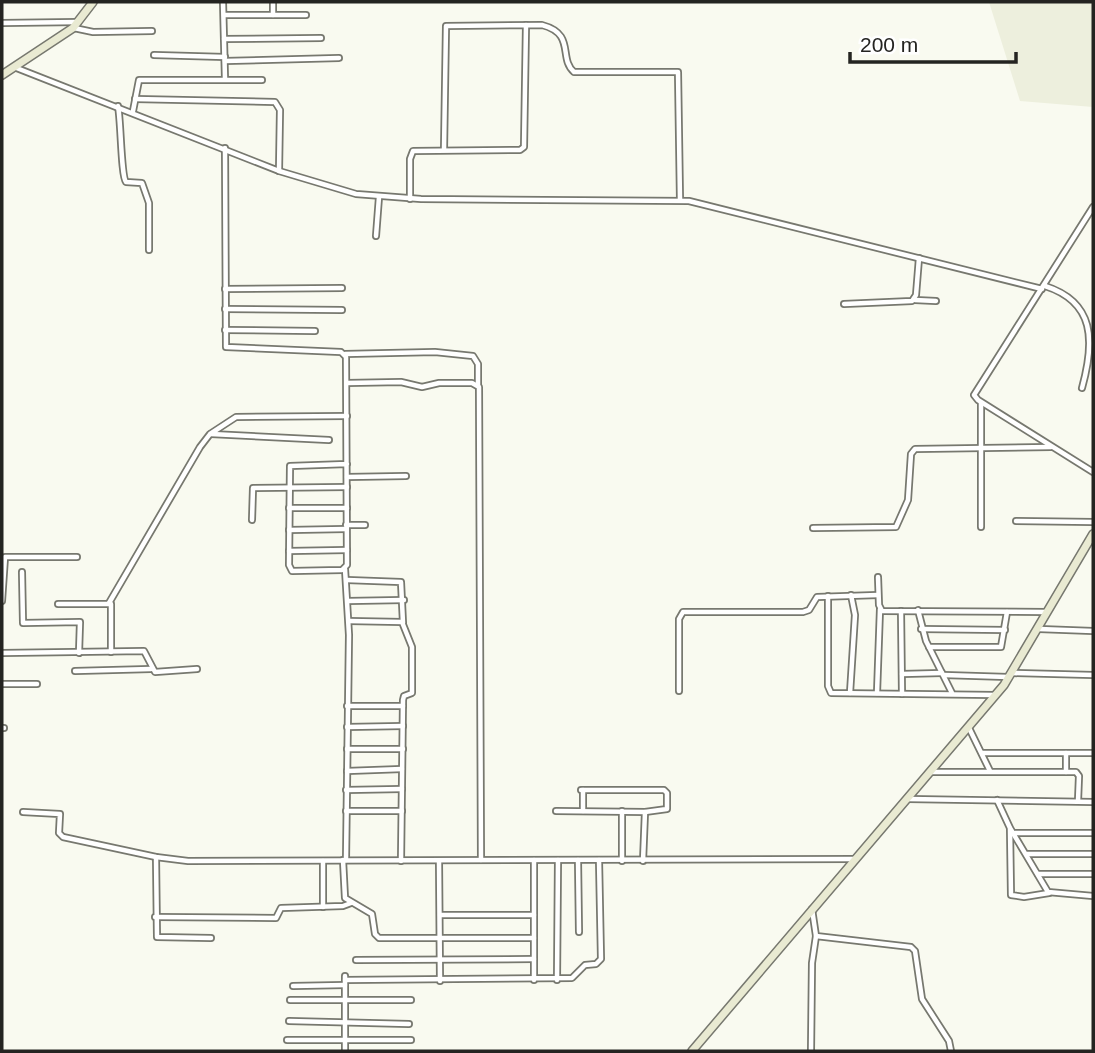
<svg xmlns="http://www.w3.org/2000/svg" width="1095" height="1053" font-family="Arial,sans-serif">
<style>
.built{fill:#edefdd}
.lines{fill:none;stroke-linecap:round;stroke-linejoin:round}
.street-casing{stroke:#77786f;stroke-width:8}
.secondary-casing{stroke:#77786f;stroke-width:10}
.street{stroke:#fff;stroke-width:4.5}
.secondary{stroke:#e9ead2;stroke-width:7}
</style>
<rect width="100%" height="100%" fill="#f9faf0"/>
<path class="built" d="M 989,2 L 1093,2 L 1093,107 L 1020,101 Z"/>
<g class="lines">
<g class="street-casing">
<g id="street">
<path d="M 223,2 L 225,79"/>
<path d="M 273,2 L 273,15"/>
<path d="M 224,15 L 306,15"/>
<path d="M 2,23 L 78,22"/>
<path d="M 74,28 L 93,32 L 152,31"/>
<path d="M 224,39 L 321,38"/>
<path d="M 154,55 L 225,57"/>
<path d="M 225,61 L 339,58"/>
<path d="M 14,67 L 279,171 L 356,194 L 421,199 L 689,201 L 1042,289"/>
<path d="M 135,99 L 275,102 L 280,110 L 279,171"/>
<path d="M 118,106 C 121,121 121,176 126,182 L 142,183 L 149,203 L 149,250"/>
<path d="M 133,111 L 139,80 L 262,80"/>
<path d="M 225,148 L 226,347 L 341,352 L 346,357 L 347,565 L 342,570 L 292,571 L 289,565 L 290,466 L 347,464"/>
<path d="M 444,150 L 446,26 L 542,25 C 576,34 558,58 574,72 L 678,72 L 680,200"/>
<path d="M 410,199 L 410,159 L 413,151 L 520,150 L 524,147 L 526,25"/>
<path d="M 1093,207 L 974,395 L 978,400 L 1093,472"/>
<path d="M 376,236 L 379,197"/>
<path d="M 1045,286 C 1095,302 1095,341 1082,388"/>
<path d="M 225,289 L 342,288"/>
<path d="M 915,300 L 936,301"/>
<path d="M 844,304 L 912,301 L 916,295 L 919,258"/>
<path d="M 225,309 L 342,310"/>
<path d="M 225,330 L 315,331"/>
<path d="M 345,354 L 435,352 L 473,356 L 478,364 L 478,385"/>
<path d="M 347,383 L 401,382 L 422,387 L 439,383 L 472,383 L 479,387 L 481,860"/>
<path d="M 211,434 L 329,440"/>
<path d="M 347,477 L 406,476"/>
<path d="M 289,508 L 347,508"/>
<path d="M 252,520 L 253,488 L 347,487"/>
<path d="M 1016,521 L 1093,522"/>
<path d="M 346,525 L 365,525"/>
<path d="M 981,527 L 981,403"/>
<path d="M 813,528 L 896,527 L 908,500 L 911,454 L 915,449 L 1051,447"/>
<path d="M 289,530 L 346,529"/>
<path d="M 289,551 L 347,550"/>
<path d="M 345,569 L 349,635 L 346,860"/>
<path d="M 22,572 L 23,623 L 80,622 L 79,653"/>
<path d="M 878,577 L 879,605 L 882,611 L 1046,612"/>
<path d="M 347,580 L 401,582 L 403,623"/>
<path d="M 828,596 L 828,686 L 831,693 L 994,695"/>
<path d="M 2,601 L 5,557 L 77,557"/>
<path d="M 348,601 L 404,600"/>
<path d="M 109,603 L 200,447 L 210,434 L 236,417 L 347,416"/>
<path d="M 58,604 L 111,604 L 111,652"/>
<path d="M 918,610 L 926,641 L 952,693"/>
<path d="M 901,611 L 902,694"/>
<path d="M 349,621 L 402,622 L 412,647 L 412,693 L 404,696 L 403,700 L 401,861"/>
<path d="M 921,629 L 1005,630"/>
<path d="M 1039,629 L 1093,631"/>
<path d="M 929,647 L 1001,647 L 1007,612"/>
<path d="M 2,653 L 144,651 L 155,672 L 197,669"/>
<path d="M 75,671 L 151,669"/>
<path d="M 1012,673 L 1093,675"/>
<path d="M 902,674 L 942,673"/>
<path d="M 944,675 L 1008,677"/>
<path d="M 2,684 L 37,684"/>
<path d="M 679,691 L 679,619 L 683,612 L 803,612 L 809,610 L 817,597 L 878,595"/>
<path d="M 850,693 L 855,615 L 851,595"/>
<path d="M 877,693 L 880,609"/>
<path d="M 347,706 L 403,706"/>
<path d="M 347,727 L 403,726"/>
<path d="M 2,728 L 4,728"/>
<path d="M 969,728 L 990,771"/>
<path d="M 347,749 L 403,749"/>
<path d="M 982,753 L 1093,753"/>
<path d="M 347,771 L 402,769"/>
<path d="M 931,772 L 1076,772 L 1079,776 L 1078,801"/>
<path d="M 1066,772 L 1066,753"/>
<path d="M 346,790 L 402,789"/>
<path d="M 908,799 L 1093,802"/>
<path d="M 997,800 L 1010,828 L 1048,892 L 1093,896"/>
<path d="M 346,811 L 402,811"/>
<path d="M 556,811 L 645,812 L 667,809 L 667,793 L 664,790 L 581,790"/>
<path d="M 583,811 L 583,790"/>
<path d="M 622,811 L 622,861"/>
<path d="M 23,812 L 60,814 L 59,833 L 63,837 L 156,857 L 188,861 L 856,859"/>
<path d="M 1010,829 L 1011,895 L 1024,897 L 1049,893"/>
<path d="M 1015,833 L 1093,833"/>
<path d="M 1027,854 L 1093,854"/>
<path d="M 156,857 L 157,937 L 211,938"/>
<path d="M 343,860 L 345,898 L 372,914 L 375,934 L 379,938 L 534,938"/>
<path d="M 534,860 L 534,980"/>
<path d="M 578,860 L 579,932"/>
<path d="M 323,861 L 323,907"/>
<path d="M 439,861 L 440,981"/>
<path d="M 643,861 L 645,812"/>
<path d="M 1038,874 L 1093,874"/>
<path d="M 812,909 L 816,936 L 911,947 L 915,951 L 922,999 L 949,1041 L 951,1051"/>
<path d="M 440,915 L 534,915"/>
<path d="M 155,917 L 276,918 L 281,908 L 343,906 L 351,903"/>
<path d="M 356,960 L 534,959"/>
<path d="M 345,980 L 572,978 L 585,965 L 596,964 L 601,959 L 599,860"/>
<path d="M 557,980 L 558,860"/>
<path d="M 293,986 L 345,985"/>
<path d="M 290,1000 L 411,1000"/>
<path d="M 289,1021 L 409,1024"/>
<path d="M 287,1040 L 411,1040"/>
<path d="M 345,1051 L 345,976"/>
<path d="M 811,1051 L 812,963 L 816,936"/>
</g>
</g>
<g class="secondary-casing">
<g id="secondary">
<path d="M 2,75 L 73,28 L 93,2"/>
<path d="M 692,1051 L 1004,685 L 1093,534"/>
</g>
</g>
<use href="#street" class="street"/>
<use href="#secondary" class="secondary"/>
</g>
<rect width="1095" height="1053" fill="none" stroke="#242421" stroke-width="7"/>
<path d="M850 52v10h166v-10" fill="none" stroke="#242421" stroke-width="3.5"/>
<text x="860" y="52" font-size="21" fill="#242421" stroke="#ffffff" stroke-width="5" paint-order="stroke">200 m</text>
</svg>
